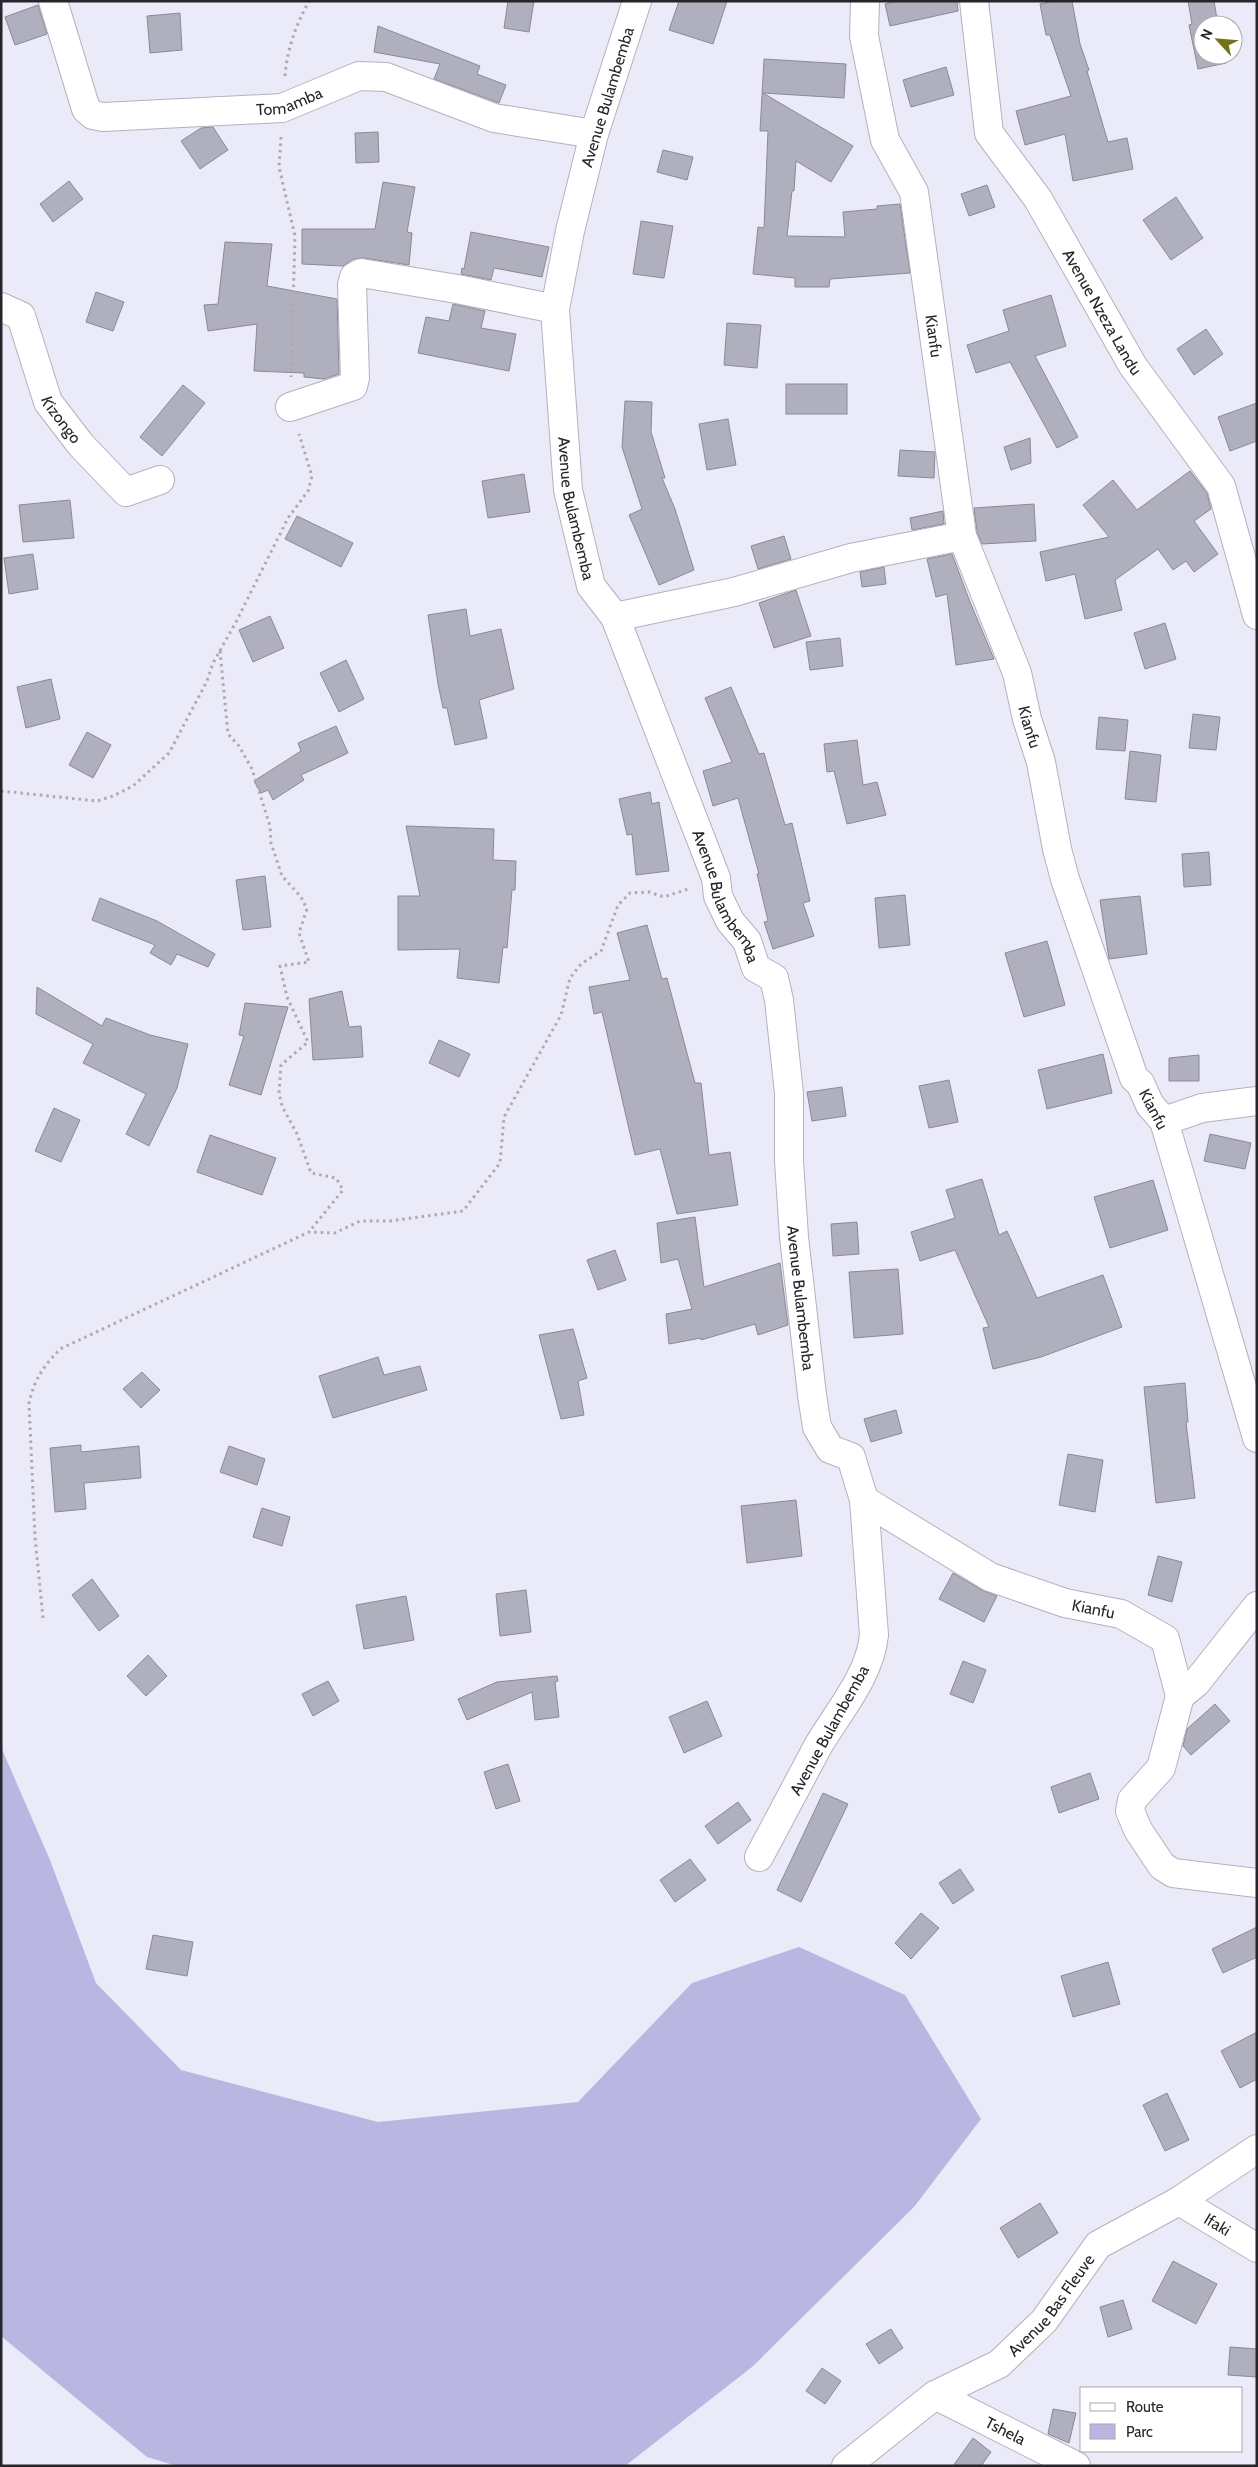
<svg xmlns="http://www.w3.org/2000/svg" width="1258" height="2467" font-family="Cabin,sans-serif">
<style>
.green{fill:#b9b6e1}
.building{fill:#b0afbd;stroke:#8a8997}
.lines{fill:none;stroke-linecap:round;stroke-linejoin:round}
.minor-casing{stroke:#b2b2bf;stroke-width:30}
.path{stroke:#aaa9b5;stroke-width:3;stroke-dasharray:2.5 4;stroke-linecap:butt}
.minor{stroke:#fff;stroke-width:28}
.labels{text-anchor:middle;stroke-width:4.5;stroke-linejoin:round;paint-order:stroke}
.street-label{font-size:16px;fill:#25252a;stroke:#fff}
</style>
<rect width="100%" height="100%" fill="#ebeaf9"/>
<path class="green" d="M 1,1747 L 50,1860 L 96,1983 L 181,2070 L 378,2122 L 578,2102 L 692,1983 L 799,1947 L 905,1995 L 981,2119 L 914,2207 L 752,2367 L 625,2466 L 177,2466 L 147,2457 L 1,2336 Z"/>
<g class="building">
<path d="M 508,1 L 534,1 L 529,32 L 504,28 Z"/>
<path d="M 679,1 L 727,1 L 713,44 L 669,30 Z"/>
<path d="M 897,1 L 957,1 L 958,11 L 890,26 L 885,4 Z"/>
<path d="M 1055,1 L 1072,1 L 1080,44 L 1089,70 L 1087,71 L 1108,142 L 1127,138 L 1133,169 L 1073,181 L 1065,134 L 1025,145 L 1016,111 L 1071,96 L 1050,35 L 1046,35 L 1040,4 Z"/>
<path d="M 1188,1 L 1214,1 L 1218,25 L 1203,25 L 1203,55 L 1224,55 L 1226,63 L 1198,69 L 1189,25 L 1192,24 Z"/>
<path d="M 38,5 L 47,34 L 15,45 L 5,17 Z"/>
<path d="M 180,13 L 182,50 L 150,53 L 147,16 Z"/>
<path d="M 378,26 L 480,66 L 477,74 L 506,85 L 499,103 L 434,79 L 440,64 L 374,52 Z"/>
<path d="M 764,59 L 846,64 L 844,98 L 763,93 L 853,146 L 831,182 L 796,161 L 794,191 L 792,191 L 787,236 L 845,237 L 843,212 L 877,209 L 877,206 L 900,204 L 910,273 L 830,279 L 829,287 L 795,287 L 795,278 L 753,274 L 758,227 L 764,228 L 768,131 L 760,131 Z"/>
<path d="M 946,67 L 954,95 L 911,107 L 903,80 Z"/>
<path d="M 213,127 L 228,150 L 200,169 L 181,141 L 201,128 Z"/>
<path d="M 378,132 L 379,162 L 356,163 L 355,133 Z"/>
<path d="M 663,150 L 693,157 L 687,180 L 657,172 Z"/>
<path d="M 69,181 L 83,199 L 53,222 L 40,204 Z"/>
<path d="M 383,182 L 415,187 L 407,232 L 412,233 L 409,265 L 364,258 L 353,259 L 343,266 L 302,264 L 302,229 L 375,229 Z"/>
<path d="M 987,185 L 995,207 L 969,216 L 961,194 Z"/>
<path d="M 1176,197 L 1203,238 L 1171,260 L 1143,220 Z"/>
<path d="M 641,221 L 673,226 L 664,278 L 633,274 Z"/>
<path d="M 471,232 L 549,247 L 542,277 L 494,268 L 491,280 L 461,274 L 462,268 L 464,269 Z"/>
<path d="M 225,242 L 272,244 L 267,286 L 337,299 L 339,374 L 324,379 L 304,377 L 304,373 L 254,371 L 257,324 L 208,331 L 204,305 L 218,304 Z"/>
<path d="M 96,292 L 124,302 L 113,331 L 86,322 Z"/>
<path d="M 1051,295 L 1066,346 L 1035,356 L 1078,437 L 1057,448 L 1010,362 L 976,373 L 967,345 L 1009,331 L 1003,310 Z"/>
<path d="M 453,304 L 485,311 L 481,328 L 516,334 L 509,371 L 418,353 L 426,317 L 449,321 Z"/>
<path d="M 727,323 L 761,325 L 757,368 L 724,365 Z"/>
<path d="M 1206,329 L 1223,354 L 1194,375 L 1177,349 Z"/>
<rect x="786" y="384" width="61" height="30"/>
<path d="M 183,385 L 205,403 L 162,456 L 140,437 Z"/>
<path d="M 625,401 L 652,402 L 651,432 L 665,478 L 662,478 L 675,509 L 694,570 L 659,585 L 629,515 L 642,509 L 622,447 Z"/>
<path d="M 1257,403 L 1257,441 L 1230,451 L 1218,417 Z"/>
<path d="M 728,419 L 736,465 L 707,470 L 699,424 Z"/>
<path d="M 1030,438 L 1031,463 L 1011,470 L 1004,447 Z"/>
<path d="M 900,450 L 935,452 L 934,478 L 898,476 Z"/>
<path d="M 1190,471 L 1207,493 L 1211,509 L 1194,521 L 1218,554 L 1194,572 L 1186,561 L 1173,570 L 1158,549 L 1115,580 L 1122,610 L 1085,619 L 1075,574 L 1046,581 L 1040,552 L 1109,537 L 1083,505 L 1113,480 L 1137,510 Z"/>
<path d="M 524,474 L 530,512 L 488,518 L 482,481 Z"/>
<path d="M 70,500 L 74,538 L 23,542 L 19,505 Z"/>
<path d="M 1034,504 L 1036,541 L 982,544 L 977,532 L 974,508 Z"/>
<path d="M 943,511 L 944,524 L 912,530 L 910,518 Z"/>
<path d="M 297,516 L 353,543 L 341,567 L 285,539 Z"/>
<path d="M 784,536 L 791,559 L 758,569 L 751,546 Z"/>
<path d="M 33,554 L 38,589 L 9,594 L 4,558 Z"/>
<path d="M 952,554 L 970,602 L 994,659 L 956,665 L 947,594 L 936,597 L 927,559 Z"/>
<path d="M 884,567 L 886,584 L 862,587 L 860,572 Z"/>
<path d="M 796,590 L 811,636 L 774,648 L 759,603 Z"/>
<path d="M 466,609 L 470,636 L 501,629 L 514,689 L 479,700 L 487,738 L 455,745 L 447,708 L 443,708 L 438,684 L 428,615 Z"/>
<path d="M 270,616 L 284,648 L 253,662 L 239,630 Z"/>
<path d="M 1165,623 L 1176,659 L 1145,669 L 1134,633 Z"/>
<path d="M 840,638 L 843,666 L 810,670 L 806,642 Z"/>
<path d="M 346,660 L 364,699 L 339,712 L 320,673 Z"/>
<path d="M 51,679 L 60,719 L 26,728 L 17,687 Z"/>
<path d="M 731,687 L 759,754 L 764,753 L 785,825 L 792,823 L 810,901 L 803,903 L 814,936 L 773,949 L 764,922 L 768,921 L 757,874 L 759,874 L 738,798 L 713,806 L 703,771 L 732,762 L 705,698 Z"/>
<path d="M 1193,714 L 1220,717 L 1216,750 L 1189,748 Z"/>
<path d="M 1099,717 L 1128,720 L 1125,751 L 1096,749 Z"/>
<path d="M 336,726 L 348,753 L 301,775 L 304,780 L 273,800 L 268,790 L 261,793 L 254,781 L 301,751 L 298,743 Z"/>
<path d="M 87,732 L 111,745 L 93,778 L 69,765 Z"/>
<path d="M 857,740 L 863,785 L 877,782 L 886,815 L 847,824 L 834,771 L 827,772 L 824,744 Z"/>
<path d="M 1130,751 L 1161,755 L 1156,802 L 1125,799 Z"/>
<path d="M 650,792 L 652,804 L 659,802 L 669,871 L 636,875 L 632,834 L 627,835 L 619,799 Z"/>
<path d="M 406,826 L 494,829 L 493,860 L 516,861 L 515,890 L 512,890 L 507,948 L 503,947 L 499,983 L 457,978 L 460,949 L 398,950 L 398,896 L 420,896 Z"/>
<path d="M 1209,852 L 1211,885 L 1184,887 L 1182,854 Z"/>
<path d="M 265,876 L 271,927 L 243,930 L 236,880 Z"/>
<path d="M 905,895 L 910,945 L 879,948 L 875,898 Z"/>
<path d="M 1140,896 L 1147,954 L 1109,959 L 1100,900 Z"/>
<path d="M 100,898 L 157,921 L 215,954 L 208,967 L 177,954 L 171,965 L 150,953 L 155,945 L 92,920 Z"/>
<path d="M 647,925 L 662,979 L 667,978 L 695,1083 L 701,1083 L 709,1155 L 730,1152 L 738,1205 L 677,1214 L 660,1149 L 635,1155 L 602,1012 L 594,1014 L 589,987 L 630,980 L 617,933 Z"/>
<path d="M 1047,941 L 1065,1005 L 1024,1017 L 1005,953 Z"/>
<path d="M 37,987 L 102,1026 L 106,1018 L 150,1035 L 188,1044 L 177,1088 L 149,1146 L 126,1134 L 146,1094 L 83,1063 L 93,1044 L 36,1014 Z"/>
<path d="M 342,991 L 349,1027 L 361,1026 L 363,1057 L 313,1060 L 309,999 Z"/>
<path d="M 245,1003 L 288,1007 L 261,1095 L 229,1085 L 244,1036 L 239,1035 Z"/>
<path d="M 439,1040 L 470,1054 L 459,1077 L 429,1063 Z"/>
<path d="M 1103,1054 L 1112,1093 L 1047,1109 L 1038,1070 Z"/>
<path d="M 1199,1055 L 1199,1081 L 1169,1081 L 1169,1058 Z"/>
<path d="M 949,1080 L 958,1122 L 929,1128 L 919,1086 Z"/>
<path d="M 842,1087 L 846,1116 L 812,1121 L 807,1092 Z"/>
<path d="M 54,1108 L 80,1120 L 61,1162 L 35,1151 Z"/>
<path d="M 1210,1134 L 1251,1143 L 1245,1169 L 1204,1161 Z"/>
<path d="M 210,1135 L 276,1158 L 262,1195 L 197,1172 Z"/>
<path d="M 982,1179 L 999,1235 L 1007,1231 L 1037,1298 L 1103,1275 L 1122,1327 L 1041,1357 L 993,1369 L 983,1328 L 989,1327 L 955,1250 L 920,1261 L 911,1232 L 955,1218 L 946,1190 Z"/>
<path d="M 1153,1180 L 1168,1230 L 1110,1248 L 1094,1197 Z"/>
<path d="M 695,1217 L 704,1287 L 780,1263 L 788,1325 L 758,1335 L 755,1324 L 701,1340 L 701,1338 L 669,1344 L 666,1314 L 692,1309 L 678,1259 L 661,1263 L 657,1223 Z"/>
<path d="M 857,1222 L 859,1254 L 833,1256 L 831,1224 Z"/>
<path d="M 615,1250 L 626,1280 L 598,1290 L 587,1260 Z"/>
<path d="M 898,1269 L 903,1334 L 854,1338 L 849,1272 Z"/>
<path d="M 573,1329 L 587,1378 L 578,1381 L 584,1415 L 561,1419 L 539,1335 Z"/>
<path d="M 378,1357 L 384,1375 L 420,1366 L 427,1390 L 333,1418 L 319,1376 Z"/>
<path d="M 142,1372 L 160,1390 L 141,1408 L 123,1389 Z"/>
<path d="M 1185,1383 L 1188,1422 L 1186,1422 L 1195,1498 L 1156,1503 L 1144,1387 Z"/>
<path d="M 896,1410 L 902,1433 L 871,1442 L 864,1419 Z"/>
<path d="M 81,1445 L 81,1452 L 139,1446 L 141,1478 L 84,1483 L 86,1509 L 55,1512 L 50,1448 Z"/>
<path d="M 229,1446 L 265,1459 L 257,1485 L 220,1472 Z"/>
<path d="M 1068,1454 L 1103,1460 L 1095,1512 L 1059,1505 Z"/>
<path d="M 796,1500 L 802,1556 L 747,1563 L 741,1506 Z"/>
<path d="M 262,1508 L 290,1517 L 282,1546 L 253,1537 Z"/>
<path d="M 1158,1556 L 1182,1562 L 1172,1602 L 1148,1595 Z"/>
<path d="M 953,1573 L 982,1590 L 997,1596 L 984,1622 L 939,1599 Z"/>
<path d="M 92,1579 L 119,1616 L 99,1631 L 72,1595 Z"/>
<path d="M 526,1590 L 531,1632 L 500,1636 L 496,1594 Z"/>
<path d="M 406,1596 L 414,1640 L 364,1649 L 356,1605 Z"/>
<path d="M 148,1655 L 167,1676 L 146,1696 L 127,1676 Z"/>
<path d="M 963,1661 L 986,1670 L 973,1703 L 950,1694 Z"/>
<path d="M 557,1676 L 558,1681 L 555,1682 L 559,1717 L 535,1720 L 532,1692 L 467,1720 L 458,1699 L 497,1682 Z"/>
<path d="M 328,1681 L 339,1701 L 313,1716 L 302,1694 Z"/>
<path d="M 707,1701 L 722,1736 L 684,1753 L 669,1717 Z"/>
<path d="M 1215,1704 L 1230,1721 L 1191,1755 L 1183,1746 L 1187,1729 Z"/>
<path d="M 508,1764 L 520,1801 L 496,1809 L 484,1772 Z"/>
<path d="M 1090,1773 L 1099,1799 L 1059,1813 L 1051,1787 Z"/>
<path d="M 823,1793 L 848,1804 L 801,1902 L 777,1890 Z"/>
<path d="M 738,1802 L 751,1820 L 718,1844 L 705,1826 Z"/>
<path d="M 690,1859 L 706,1880 L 675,1902 L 660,1880 Z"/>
<path d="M 960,1869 L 974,1890 L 953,1904 L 939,1883 Z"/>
<path d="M 921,1913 L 939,1928 L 911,1959 L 895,1943 Z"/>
<path d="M 1257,1927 L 1257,1957 L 1223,1973 L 1212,1949 Z"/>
<path d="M 153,1935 L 193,1942 L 187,1976 L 146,1969 Z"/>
<path d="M 1108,1962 L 1120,2004 L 1073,2017 L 1061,1976 Z"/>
<path d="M 1257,2032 L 1257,2079 L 1240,2088 L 1221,2051 Z"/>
<path d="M 1167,2093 L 1189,2140 L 1165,2151 L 1143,2105 Z"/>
<path d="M 1040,2203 L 1058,2233 L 1018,2258 L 1000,2228 Z"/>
<path d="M 1173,2261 L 1217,2284 L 1196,2324 L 1152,2301 Z"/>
<path d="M 1123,2300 L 1132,2329 L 1108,2337 L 1100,2307 Z"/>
<path d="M 891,2329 L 903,2348 L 879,2364 L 866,2344 Z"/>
<path d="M 1230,2347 L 1257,2349 L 1257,2377 L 1228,2375 Z"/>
<path d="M 822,2368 L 841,2381 L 825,2404 L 806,2391 Z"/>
<path d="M 1053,2409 L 1076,2413 L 1069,2443 L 1048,2434 Z"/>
<path d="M 973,2438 L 991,2452 L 981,2466 L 953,2466 Z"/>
</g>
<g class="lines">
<g class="minor-casing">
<g id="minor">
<path id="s1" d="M 53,1 L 86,109 L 93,115 L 103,117 L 282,108 L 359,76 L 386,77 L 494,118 L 594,134"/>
<path id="s2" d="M 637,1 L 594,134 L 570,231 L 555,309 L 568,490 L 591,586 L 615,617 L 716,878 L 718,896 L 730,921 L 747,941 L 756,968 L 774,978 L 779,1000 L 789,1093 L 789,1161 L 794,1237 L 812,1395 L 817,1427 L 830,1449 L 851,1457 L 864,1500 L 874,1635 C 870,1676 838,1712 818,1746 C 798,1783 779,1820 759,1857"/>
<path id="s3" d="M 865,1 L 864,36 L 885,140 L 914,192 L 962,536 L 1017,673 L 1027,719 L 1041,762 L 1057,849 L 1065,879 L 1134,1078 L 1140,1083 L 1150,1105 L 1164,1121 L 1257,1438"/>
<path id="s4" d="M 974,1 L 989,133 L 1038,199 L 1133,366 L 1221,486 L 1257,615"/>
<path id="s5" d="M 1,307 L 21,316 L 48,402 L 81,445 L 126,492 L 160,480"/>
<path d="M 290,407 L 353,386 L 355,378 L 352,285 L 354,277 L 361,273 L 457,289 L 555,309"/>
<path d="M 615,617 L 734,592 L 851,558 L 962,536"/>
<path d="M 1164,1121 L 1202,1108 L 1257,1101"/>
<path id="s6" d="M 864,1500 L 990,1577 L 1065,1603 L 1121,1614 L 1165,1639 L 1180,1696"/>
<path d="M 1180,1696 L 1161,1768 L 1132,1800 L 1130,1811 L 1138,1830 L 1162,1866 L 1173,1873 L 1257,1883"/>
<path d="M 1180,1696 L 1196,1683 L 1257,1606"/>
<path id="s7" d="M 1179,2201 L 1257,2248"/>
<path id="s8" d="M 935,2395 L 1076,2466"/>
<path id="s9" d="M 846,2466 L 935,2395 L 999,2364 L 1044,2321 L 1098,2245 L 1179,2201 L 1257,2149"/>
</g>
</g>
<g class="path">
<path d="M 285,76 C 287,49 296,25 309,1"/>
<path d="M 281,137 L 279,167 L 295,236 L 291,377"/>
<path d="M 220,651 L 228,734 L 239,746 L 252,769 L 270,826 L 271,843 L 282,876 L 301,897 L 307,909 L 299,933 L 309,962 L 280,966 L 287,997 L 308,1042 L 281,1065 L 279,1093 L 282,1106 L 297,1134 L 311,1173 L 336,1178 L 343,1190 L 309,1232"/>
<path d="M 1,791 L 97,801 L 113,796 L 133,786 L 169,753 L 207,681 L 213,663 L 236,622 L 288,518 L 308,491 L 312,476 L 299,434"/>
<path d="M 43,1618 L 35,1537 L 29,1403 C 35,1378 43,1367 60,1349 L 309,1232 L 335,1233 L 360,1221 L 390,1221 L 463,1211 L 500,1163 L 504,1117 L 561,1015 L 570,978 L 581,964 L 601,951 L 618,905 L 630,893 L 649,892 L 664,897 L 688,889"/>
</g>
<use href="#minor" class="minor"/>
</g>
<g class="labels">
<g class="street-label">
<text transform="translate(607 97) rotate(-73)" y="6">Avenue Bulambemba</text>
<text dy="6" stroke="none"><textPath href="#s1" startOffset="320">Tomamba</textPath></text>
<text dy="6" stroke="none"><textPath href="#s4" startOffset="345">Avenue Nzeza Landu</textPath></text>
<text dy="6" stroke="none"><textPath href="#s3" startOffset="346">Kianfu</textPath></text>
<text dy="6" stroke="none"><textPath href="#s5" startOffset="134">Kizongo</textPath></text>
<text dy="6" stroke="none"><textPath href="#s2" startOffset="520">Avenue Bulambemba</textPath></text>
<text dy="6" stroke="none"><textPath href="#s3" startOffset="751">Kianfu</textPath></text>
<text dy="6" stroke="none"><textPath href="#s2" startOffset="940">Avenue Bulambemba</textPath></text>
<text transform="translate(1154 1109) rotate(62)" y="6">Kianfu</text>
<text dy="6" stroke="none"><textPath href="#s2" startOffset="1361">Avenue Bulambemba</textPath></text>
<text dy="6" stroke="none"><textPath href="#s6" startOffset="256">Kianfu</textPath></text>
<text transform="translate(829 1730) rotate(-61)" y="6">Avenue Bulambemba</text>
<text dy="6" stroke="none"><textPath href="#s7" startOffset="45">Ifaki</textPath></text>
<text dy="6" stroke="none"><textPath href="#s9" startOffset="264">Avenue Bas Fleuve</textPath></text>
<text dy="6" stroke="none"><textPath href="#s8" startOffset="79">Tshela</textPath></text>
</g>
</g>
<rect width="1258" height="2467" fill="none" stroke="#25252a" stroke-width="5"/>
<rect x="1080" y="2387" width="162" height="65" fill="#ffffff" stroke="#a8a8aa"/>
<rect x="1090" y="2403" width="25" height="8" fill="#ffffff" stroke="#a8a8aa"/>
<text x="1126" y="2412" font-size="15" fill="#25252a">Route</text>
<rect x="1090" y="2424" width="25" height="15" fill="#b9b6e1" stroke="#a8a8aa"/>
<text x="1126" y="2437" font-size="15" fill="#25252a">Parc</text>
<g transform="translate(1218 40) rotate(296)"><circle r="24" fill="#ffffff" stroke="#a8a8aa"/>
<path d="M0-4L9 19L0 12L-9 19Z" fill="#737216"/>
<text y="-8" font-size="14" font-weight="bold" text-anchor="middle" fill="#25252a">N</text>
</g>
</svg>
